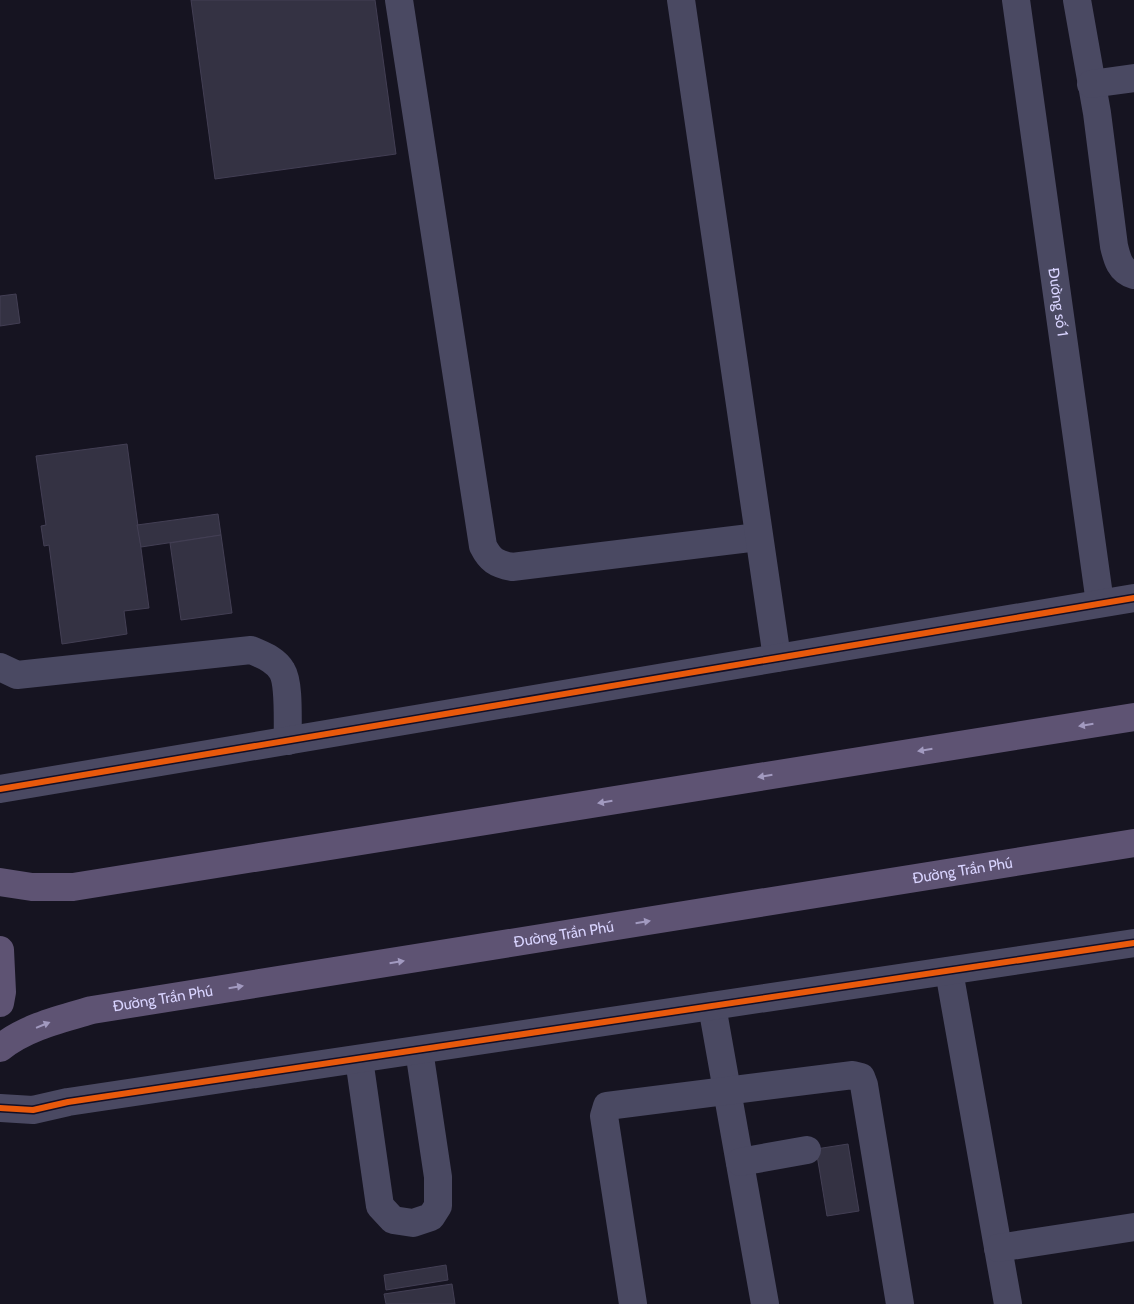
<svg xmlns="http://www.w3.org/2000/svg" width="1134" height="1304" font-family="Cabin,sans-serif">
<style>
.building{fill:#343243;stroke:#433f54}
.lines{fill:none;stroke-linecap:round;stroke-linejoin:round}
.minor{stroke:#4a4962;stroke-width:28}
.major{stroke:#5e5373;stroke-width:28}
.cycleway-casing{stroke:#130f26;stroke-width:9}
.cycleway{stroke:#e8590c;stroke-width:6}
.oneway{fill:#a29ac0}
.labels{text-anchor:middle;stroke-width:4;stroke-linejoin:round;paint-order:stroke}
.street-label{font-size:15px;fill:#d9d4ff;stroke:#130f26}
</style>
<rect width="100%" height="100%" fill="#161421"/>
<g class="building">
<path d="M 191,0 L 375,0 L 396,154 L 215,179 Z"/>
<path d="M 16,294 L 20,323 L 0,326 L 0,296 Z"/>
<path d="M 127,444 L 149,608 L 124,611 L 127,634 L 62,644 L 49,545 L 44,546 L 41,526 L 46,525 L 36,456 Z"/>
<path d="M 218,514 L 221,535 L 141,547 L 137,525 Z"/>
<path d="M 221,535 L 232,613 L 181,620 L 170,543 Z"/>
<path d="M 848,1144 L 859,1211 L 827,1216 L 816,1149 Z"/>
<path d="M 446,1265 L 448,1280 L 386,1290 L 384,1275 Z"/>
<path d="M 452,1284 L 455,1304 L 386,1304 L 384,1294 Z"/>
</g>
<g class="lines">
<g class="minor">
<path d="M 399,0 L 483,546 C 490,560 496,564 512,567 L 758,537"/>
<path d="M 681,0 L 777,658"/>
<path id="s1" d="M 1016,0 L 1100,603"/>
<path d="M 1077,0 L 1097,113 L 1114,246 C 1117,259 1120,271 1134,275"/>
<path d="M 1091,84 L 1134,78"/>
<path d="M 0,667 L 17,675 L 251,650 C 262,655 275,659 282,671 C 290,684 287,725 288,741"/>
<path d="M 0,789 L 1134,598"/>
<path d="M 949,971 L 1008,1304"/>
<path d="M 712,1006 L 765,1304"/>
<path d="M 359,1059 L 380,1206 L 393,1220 L 413,1223 L 431,1217 L 438,1206 L 438,1177 L 419,1050"/>
<path d="M 0,1108 L 33,1110 L 68,1102 L 1134,943"/>
<path d="M 740,1162 L 807,1150"/>
<path d="M 998,1248 L 1134,1227"/>
<path d="M 633,1304 L 604,1116 L 607,1106 L 853,1075 L 861,1077 L 864,1085 L 900,1304"/>
</g>
<g class="major">
<path d="M 0,882 L 32,887 L 73,887 L 1134,717"/>
<path d="M 0,950 L 2,992 L 0,1003"/>
<path id="s2" d="M 0,1048 C 26,1027 61,1019 92,1010 L 1134,843"/>
</g>
<g class="cycleway-casing">
<g id="cycleway">
<path d="M 0,789 L 1134,598"/>
<path d="M 0,1108 L 33,1110 L 68,1102 L 1134,943"/>
</g>
</g>
<use href="#cycleway" class="cycleway"/>
</g>
<defs><path id="oneway-solid" d="M-6-.8H1V-3.2L6.5 0L1 3.2V.8H-6Z" transform="scale(1.25)"/></defs>
<g class="oneway">
<use href="#oneway-solid" transform="translate(1086 725) rotate(171)"/>
<use href="#oneway-solid" transform="translate(925 750) rotate(171)"/>
<use href="#oneway-solid" transform="translate(765 776) rotate(171)"/>
<use href="#oneway-solid" transform="translate(605 802) rotate(171)"/>
<use href="#oneway-solid" transform="translate(643 922) rotate(-9)"/>
<use href="#oneway-solid" transform="translate(397 962) rotate(-9)"/>
<use href="#oneway-solid" transform="translate(236 987) rotate(-9)"/>
<use href="#oneway-solid" transform="translate(43 1025) rotate(-22)"/>
</g>
<g class="labels">
<g class="street-label">
<text dy="5" stroke="none"><textPath href="#s1" startOffset="305">Đường số 1</textPath></text>
<text dy="5" stroke="none"><textPath href="#s2" startOffset="982">Đường Trần Phú</textPath></text>
<text dy="5" stroke="none"><textPath href="#s2" startOffset="578">Đường Trần Phú</textPath></text>
<text dy="5" stroke="none"><textPath href="#s2" startOffset="172">Đường Trần Phú</textPath></text>
</g>
</g>
</svg>
